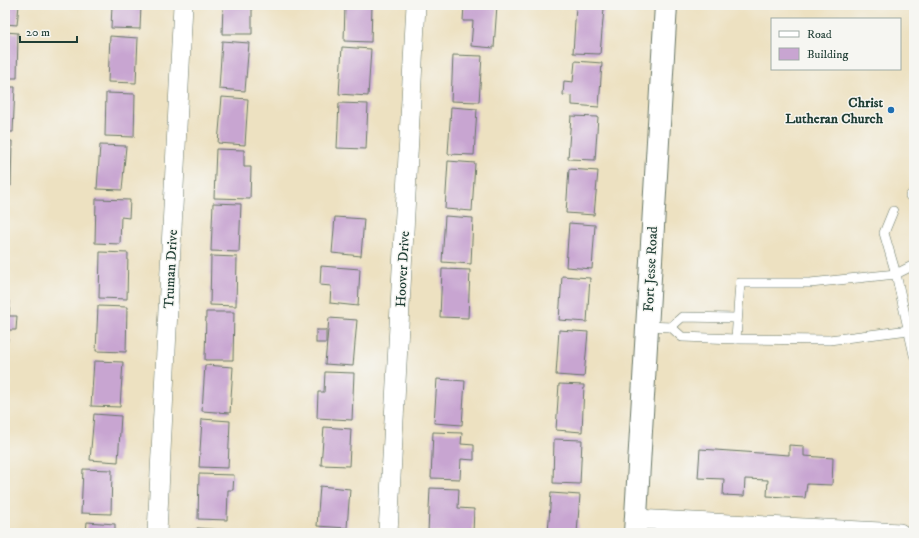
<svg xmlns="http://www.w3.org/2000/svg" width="919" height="538" font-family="'IM FELL DW Pica',serif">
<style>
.building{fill:#c8a5d1}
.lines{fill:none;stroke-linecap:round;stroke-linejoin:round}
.lane-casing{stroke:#677665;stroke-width:10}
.street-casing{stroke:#677665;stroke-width:20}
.secondary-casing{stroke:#677665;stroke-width:24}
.lane{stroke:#fff;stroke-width:9}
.street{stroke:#fff;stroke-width:19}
.secondary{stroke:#fff;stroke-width:22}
.poi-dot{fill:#1f6fb2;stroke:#f6f6f2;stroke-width:1.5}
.labels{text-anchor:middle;stroke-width:3;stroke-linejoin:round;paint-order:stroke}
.poi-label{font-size:14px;font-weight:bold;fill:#1f3d34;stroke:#f6f6f2;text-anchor:end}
.street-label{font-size:14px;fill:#1f3d34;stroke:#f6f6f2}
</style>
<rect width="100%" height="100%" fill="#f6f6f2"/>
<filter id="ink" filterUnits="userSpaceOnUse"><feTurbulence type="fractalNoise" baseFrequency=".025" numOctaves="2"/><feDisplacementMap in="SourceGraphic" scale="8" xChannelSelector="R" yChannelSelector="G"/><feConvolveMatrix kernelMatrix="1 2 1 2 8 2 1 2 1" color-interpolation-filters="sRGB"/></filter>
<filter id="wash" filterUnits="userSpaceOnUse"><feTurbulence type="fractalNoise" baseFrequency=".012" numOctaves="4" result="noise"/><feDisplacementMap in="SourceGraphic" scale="16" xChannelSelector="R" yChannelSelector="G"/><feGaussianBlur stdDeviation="0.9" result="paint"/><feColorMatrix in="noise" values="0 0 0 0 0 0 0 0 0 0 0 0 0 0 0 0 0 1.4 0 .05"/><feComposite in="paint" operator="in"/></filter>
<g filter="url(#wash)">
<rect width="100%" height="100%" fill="#ede1c1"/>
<g id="blocks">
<g class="building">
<path d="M 5,5 L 19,5 L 17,25 L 5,24 Z"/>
<path d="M 112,5 L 141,5 L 140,29 L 111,28 Z"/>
<path d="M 223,5 L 252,5 L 252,34 L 222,34 Z"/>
<path d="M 345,5 L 372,5 L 371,42 L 344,41 Z"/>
<path d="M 464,5 L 497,5 L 494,48 L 471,46 L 473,21 L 463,21 Z"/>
<path d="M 576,6 L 604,8 L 600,54 L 573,53 Z"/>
<path d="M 5,32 L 18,33 L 17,78 L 5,78 Z"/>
<path d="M 110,36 L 138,38 L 136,83 L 108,82 Z"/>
<path d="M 222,41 L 249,43 L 245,91 L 219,89 Z"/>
<path d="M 342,47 L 371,49 L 368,96 L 339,94 Z"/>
<path d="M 453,55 L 482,56 L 479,102 L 451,101 Z"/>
<path d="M 575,61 L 602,63 L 599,107 L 572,105 L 572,96 L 563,95 L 564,81 L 573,82 Z"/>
<path d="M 5,87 L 15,87 L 13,132 L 5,132 Z"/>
<path d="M 106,93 L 135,94 L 134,137 L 105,136 Z"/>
<path d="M 222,97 L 248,99 L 245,145 L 218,143 Z"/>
<path d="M 339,103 L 368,104 L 366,149 L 337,148 Z"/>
<path d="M 451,107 L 477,109 L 474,155 L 448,154 Z"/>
<path d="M 571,116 L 598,117 L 595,160 L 568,159 Z"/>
<path d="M 5,141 L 12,141 L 11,186 L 5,185 Z"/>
<path d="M 100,145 L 126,146 L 122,190 L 97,189 Z"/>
<path d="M 216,149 L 244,150 L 244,167 L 251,167 L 250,199 L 214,198 Z"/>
<path d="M 448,161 L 475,163 L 472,211 L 445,209 Z"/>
<path d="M 569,169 L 598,171 L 594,215 L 566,213 Z"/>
<path d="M 5,194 L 8,194 L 6,215 L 5,215 Z"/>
<path d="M 96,199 L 130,200 L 129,218 L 121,217 L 120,244 L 95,243 Z"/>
<path d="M 213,203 L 241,204 L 239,252 L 211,251 Z"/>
<path d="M 445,216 L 473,218 L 471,264 L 442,262 Z"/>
<path d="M 335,217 L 364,219 L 361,256 L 332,253 Z"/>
<path d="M 569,223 L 595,225 L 592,269 L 566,267 Z"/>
<path d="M 100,252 L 128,253 L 127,299 L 99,298 Z"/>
<path d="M 211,256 L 237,257 L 236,306 L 210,305 Z"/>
<path d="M 321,266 L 360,269 L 358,306 L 330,303 L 331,286 L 320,285 Z"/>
<path d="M 442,269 L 470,270 L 468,318 L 440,317 Z"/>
<path d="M 562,276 L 590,278 L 587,322 L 559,320 Z"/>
<path d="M 5,300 L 10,301 L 9,316 L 17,316 L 16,330 L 9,330 L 7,347 L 5,347 Z"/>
<path d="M 98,306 L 127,307 L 126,352 L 96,351 Z"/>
<path d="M 206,312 L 234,312 L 233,360 L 205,360 Z"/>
<path d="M 329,318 L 357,320 L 353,366 L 325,364 Z"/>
<rect x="316" y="330" width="10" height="13"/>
<path d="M 559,330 L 588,332 L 584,377 L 556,375 Z"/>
<path d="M 94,361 L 123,362 L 120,407 L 91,406 Z"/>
<path d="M 205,365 L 233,367 L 230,413 L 202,411 Z"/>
<path d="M 325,372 L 354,373 L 352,420 L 317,418 L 318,392 L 324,392 Z"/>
<path d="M 437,379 L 465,381 L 462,425 L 434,423 Z"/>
<path d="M 559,384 L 584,385 L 582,432 L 556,430 Z"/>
<path d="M 94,414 L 121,416 L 118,462 L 90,460 Z"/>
<path d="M 202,419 L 230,421 L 228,468 L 199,467 Z"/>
<path d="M 324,427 L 351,429 L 349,466 L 321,465 Z"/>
<path d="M 433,432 L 462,433 L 461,444 L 474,445 L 474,460 L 461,459 L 460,479 L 431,478 Z"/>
<path d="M 554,439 L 582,440 L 580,484 L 553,483 Z"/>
<path d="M 789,445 L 804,446 L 804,456 L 833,458 L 832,485 L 807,484 L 805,498 L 767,496 L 768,480 L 745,479 L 744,496 L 723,495 L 724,479 L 698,478 L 700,449 L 789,455 Z"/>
<path d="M 83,469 L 112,470 L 111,514 L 81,513 Z"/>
<path d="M 199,474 L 234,475 L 233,490 L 228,490 L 227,520 L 198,519 Z"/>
<path d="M 5,482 L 7,482 L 6,500 L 5,500 Z"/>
<path d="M 320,486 L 350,489 L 347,528 L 317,526 Z"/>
<path d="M 430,488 L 459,489 L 458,508 L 474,509 L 473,533 L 428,532 Z"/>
<path d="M 551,493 L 580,495 L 577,533 L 548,533 Z"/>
<path d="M 87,522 L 115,524 L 115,533 L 86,533 Z"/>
<path d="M 197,528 L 224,530 L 224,533 L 196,533 Z"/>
</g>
</g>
</g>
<g filter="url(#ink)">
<use href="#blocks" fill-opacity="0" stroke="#677665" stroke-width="1"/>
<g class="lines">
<g class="lane-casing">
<g id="lane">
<path d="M 910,196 L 914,192"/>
<path d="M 893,211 L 884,233 L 896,274 L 914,355"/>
<path d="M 647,326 L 671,327 L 682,337 L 736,339 L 829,340 L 909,330 L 914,328"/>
<path d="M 671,327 L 682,317 L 737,318"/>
<path d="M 736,339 L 740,283 L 810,283 L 896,274 L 914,265"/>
</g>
</g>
<g class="street-casing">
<g id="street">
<path d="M 636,519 L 900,533"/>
<path d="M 157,533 L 183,5"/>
<path d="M 388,533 L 416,5"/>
</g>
</g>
<g class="secondary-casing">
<path id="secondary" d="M 635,533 L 666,5"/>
</g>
<use href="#lane" class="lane"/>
<use href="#street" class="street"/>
<use href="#secondary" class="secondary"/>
</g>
</g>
<circle class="poi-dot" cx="891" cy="110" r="4"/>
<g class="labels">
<g class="poi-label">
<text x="883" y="107">Christ<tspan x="883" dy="16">Lutheran Church</tspan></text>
</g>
<g class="street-label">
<text transform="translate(170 269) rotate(-87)" y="5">Truman Drive</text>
<text transform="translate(402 269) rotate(-87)" y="5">Hoover Drive</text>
<text transform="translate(650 269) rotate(-87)" y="5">Fort Jesse Road</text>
</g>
</g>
<rect width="919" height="538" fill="none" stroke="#f6f6f2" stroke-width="20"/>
<rect x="771" y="18" width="130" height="52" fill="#f6f6f2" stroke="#a0aca6"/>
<rect x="779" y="31" width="20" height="6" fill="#ffffff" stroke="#a0aca6"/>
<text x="807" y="38" font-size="12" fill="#1f3d34">Road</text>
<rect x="779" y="48" width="20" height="12" fill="#c8a5d1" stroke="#a0aca6"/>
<text x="807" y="58" font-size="12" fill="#1f3d34">Building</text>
<path d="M20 36v6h57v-6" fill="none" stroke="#1f3d34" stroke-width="2"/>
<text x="26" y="36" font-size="12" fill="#1f3d34" stroke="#f6f6f2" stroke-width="3" paint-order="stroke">20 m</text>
</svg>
